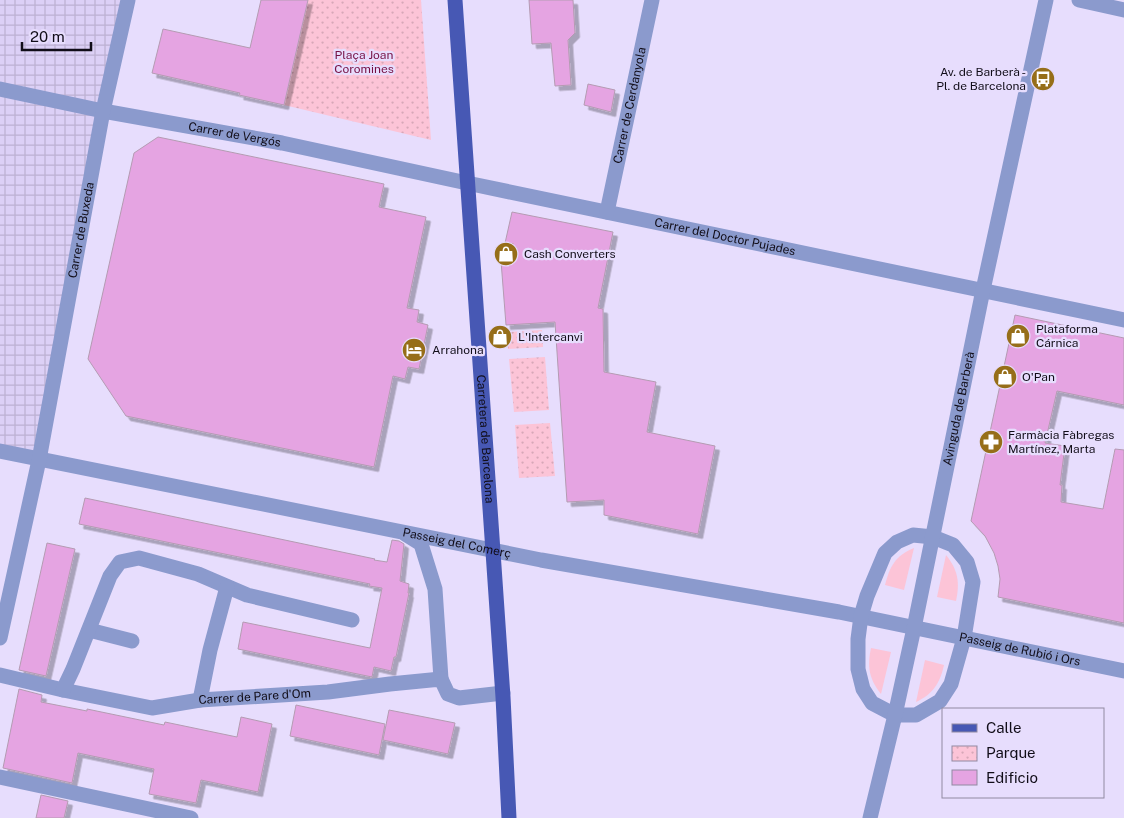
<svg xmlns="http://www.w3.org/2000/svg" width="1124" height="818" font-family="'Public Sans',sans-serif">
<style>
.industrial{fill:url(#industrial-grid)}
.grass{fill:#fcc4d7}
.park{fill:url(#park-dots)}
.building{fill:#e5a4e2;stroke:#b49bb2;filter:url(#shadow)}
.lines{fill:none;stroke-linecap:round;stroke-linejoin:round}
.minor{stroke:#8b9acd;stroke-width:15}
.major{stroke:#4758b4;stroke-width:15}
.labels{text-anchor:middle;stroke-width:4.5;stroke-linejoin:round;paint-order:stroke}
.park-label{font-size:12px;fill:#761044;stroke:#e7ddfd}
.poi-label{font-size:12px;fill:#110d18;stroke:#e7ddfd;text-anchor:start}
.street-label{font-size:12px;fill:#110d18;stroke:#e7ddfd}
</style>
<defs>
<pattern id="industrial-grid" width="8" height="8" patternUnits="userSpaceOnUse" patternTransform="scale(1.25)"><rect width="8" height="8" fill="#dcd0f6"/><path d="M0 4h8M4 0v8" fill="none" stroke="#bcb1d2"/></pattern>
<pattern id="park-dots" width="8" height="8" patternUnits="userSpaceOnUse" patternTransform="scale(1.25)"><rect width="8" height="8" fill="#fcc4d7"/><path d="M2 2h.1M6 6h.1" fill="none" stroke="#d7a7b8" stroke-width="1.8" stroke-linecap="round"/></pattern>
<filter id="shadow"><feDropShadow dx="4.5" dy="4.5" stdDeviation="0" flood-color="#0004"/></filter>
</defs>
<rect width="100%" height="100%" fill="#e7ddfd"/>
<path class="industrial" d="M 0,0 L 128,0 L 39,460 L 0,451 Z"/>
<g class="grass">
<path d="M 914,548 L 904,590 L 885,585 C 890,566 895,556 914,548 Z"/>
<path d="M 946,555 C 958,570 960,582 956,601 L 937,597 Z"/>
<path d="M 871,648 L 891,652 L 881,694 C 869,679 867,667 871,648 Z"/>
<path d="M 925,660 L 944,665 C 940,683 933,694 916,702 Z"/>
</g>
<g class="park">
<path d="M 308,0 L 421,0 L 431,140 L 284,105 Z"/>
<path d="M 542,330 L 543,347 L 508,349 L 507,332 Z"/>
<path d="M 545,357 L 549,410 L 514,412 L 509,359 Z"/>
<path d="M 550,423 L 555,476 L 519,478 L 515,425 Z"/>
</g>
<g class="building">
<path d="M 261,0 L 308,0 L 284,105 L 239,95 L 240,93 L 152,73 L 163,29 L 250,48 Z"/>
<path d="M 529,0 L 573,0 L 575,33 L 568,40 L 571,85 L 555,86 L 551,43 L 532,44 Z"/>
<path d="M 588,84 L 615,90 L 611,112 L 584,105 Z"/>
<path d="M 158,137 L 384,184 L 379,207 L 426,217 L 407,308 L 419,310 L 417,322 L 428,325 L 419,369 L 408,367 L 405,379 L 393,376 L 374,467 L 126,416 L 88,359 L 134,153 Z"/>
<path d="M 512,212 L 613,232 L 598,308 L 603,309 L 604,372 L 656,382 L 647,432 L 715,446 L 698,534 L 604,515 L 604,500 L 567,502 L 555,322 L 506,325 L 501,261 Z"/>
<path d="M 1015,315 L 1124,338 L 1124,405 L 1057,391 L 1045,443 L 1065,446 L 1060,485 L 1062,485 L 1061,502 L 1103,509 L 1115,449 L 1124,450 L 1124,623 L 998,597 L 1000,579 L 998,566 L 994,553 L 985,536 L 971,521 Z"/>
<path d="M 85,498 L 375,559 L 374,560 L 387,562 L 392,540 L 399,541 L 404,544 L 400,581 L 409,584 L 408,593 L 409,593 L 396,657 L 394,657 L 391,671 L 374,667 L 372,677 L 238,649 L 243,622 L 370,648 L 382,588 L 369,586 L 370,584 L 79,524 Z"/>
<path d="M 47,543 L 75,549 L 46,676 L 19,670 Z"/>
<path d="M 19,689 L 42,695 L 41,702 L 87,711 L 87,709 L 164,725 L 165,722 L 237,737 L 241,717 L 272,724 L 258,792 L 201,780 L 196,803 L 149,794 L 154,769 L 78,753 L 72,783 L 3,768 Z"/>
<path d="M 296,705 L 385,724 L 379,755 L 290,736 Z"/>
<path d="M 389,710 L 455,723 L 448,754 L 383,740 Z"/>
<path d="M 41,795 L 68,801 L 64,818 L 36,818 Z"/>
</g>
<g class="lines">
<g class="minor">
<path d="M 1079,0 L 1124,10"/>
<path id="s1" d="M 0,89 L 103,111 L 282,143 L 467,183 L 1124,320"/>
<path id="s2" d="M 607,212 L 652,0"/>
<path id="s3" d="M 0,451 L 541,560 L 839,612 L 1124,671"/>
<path d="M 405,534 L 421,544 L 435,589 L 441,679"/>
<path d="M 913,535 L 933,537 L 953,545 L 967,562 L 973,582 L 964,638 L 951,684 L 940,701 L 916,715 L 895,715 L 872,703 L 863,689 L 858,669 L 858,639 L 861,616 L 867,596 L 885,553 L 897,542 Z"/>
<path d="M 89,630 L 132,641"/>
<path id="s4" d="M 0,638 L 39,460 L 103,111 L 128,0"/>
<path id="s5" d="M 0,675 L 63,690 L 152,708 L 200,700 L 328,692 L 390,684 L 441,679 L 448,694 L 459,698 L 503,693"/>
<path d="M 63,690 L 73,669 L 110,576 L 120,562 L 139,558 L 198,574 L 247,595 L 352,620"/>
<path d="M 200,700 L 210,650 L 227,587"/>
<path d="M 0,777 L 191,818"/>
<path id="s6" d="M 870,818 L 895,715 L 914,628 L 983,290 L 1046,0"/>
</g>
<path class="major" id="s7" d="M 455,0 L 503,697 L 509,818"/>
</g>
<defs>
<g id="bus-disc" transform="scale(1.25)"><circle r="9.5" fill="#966e19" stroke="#e7ddfd"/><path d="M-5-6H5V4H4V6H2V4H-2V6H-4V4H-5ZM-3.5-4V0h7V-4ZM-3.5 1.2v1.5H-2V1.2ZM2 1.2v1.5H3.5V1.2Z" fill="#fff"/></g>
<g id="shop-disc" transform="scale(1.25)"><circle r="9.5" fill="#966e19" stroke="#e7ddfd"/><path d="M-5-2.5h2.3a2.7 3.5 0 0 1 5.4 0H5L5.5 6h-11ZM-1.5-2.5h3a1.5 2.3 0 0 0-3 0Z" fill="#fff"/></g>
<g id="hotel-disc" transform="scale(1.25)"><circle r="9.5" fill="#966e19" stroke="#e7ddfd"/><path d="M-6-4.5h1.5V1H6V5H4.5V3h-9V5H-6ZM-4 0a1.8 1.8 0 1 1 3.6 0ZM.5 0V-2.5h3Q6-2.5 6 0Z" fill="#fff"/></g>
<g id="pharmacy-disc" transform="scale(1.25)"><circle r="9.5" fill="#966e19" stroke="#e7ddfd"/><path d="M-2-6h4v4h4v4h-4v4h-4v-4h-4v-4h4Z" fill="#fff"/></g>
</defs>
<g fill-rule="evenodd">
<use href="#bus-disc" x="1043" y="79"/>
<use href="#shop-disc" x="506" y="254"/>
<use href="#shop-disc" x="1018" y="336"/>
<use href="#shop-disc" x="500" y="337"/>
<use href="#hotel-disc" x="414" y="350"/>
<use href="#shop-disc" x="1005" y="377"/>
<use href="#pharmacy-disc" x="991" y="442"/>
</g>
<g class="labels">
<g class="park-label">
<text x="364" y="59">Plaça Joan<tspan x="364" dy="14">Coromines</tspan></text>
</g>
<g class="poi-label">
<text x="1026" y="76" text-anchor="end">Av. de Barberà -<tspan x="1026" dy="14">Pl. de Barcelona</tspan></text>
<text x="524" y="258">Cash Converters</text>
<text x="1036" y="333">Plataforma<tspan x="1036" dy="14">Cárnica</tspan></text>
<text x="518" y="341">L'Intercanvi</text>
<text x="432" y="354">Arrahona</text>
<text x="1022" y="381">O'Pan</text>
<text x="1008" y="439">Farmàcia Fàbregas<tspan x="1008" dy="14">Martínez, Marta</tspan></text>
</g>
<g class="street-label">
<text dy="4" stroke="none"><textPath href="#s2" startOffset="109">Carrer de Cerdanyola</textPath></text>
<text dy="4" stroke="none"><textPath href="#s1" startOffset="239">Carrer de Vergós</textPath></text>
<text dy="4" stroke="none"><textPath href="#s4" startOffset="416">Carrer de Buxeda</textPath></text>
<text dy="4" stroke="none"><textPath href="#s1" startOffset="740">Carrer del Doctor Pujades</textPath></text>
<text dy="4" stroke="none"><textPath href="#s6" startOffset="419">Avinguda de Barberà</textPath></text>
<text dy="4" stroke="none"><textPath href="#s7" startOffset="440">Carretera de Barcelona</textPath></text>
<text dy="4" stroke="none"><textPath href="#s3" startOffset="466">Passeig del Comerç</textPath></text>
<text dy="4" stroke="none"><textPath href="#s3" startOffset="1039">Passeig de Rubió i Ors</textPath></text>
<text dy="4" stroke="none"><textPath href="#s5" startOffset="259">Carrer de Pare d'Om</textPath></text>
</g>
</g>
<rect x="942" y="708" width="162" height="90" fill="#e7ddfd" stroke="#918aa1"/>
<rect x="952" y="724" width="25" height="8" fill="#4758b4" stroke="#918aa1"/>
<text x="986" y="733" font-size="15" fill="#110d18">Calle</text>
<rect x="952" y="746" width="25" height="15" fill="url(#park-dots)" stroke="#918aa1"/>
<text x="986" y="758" font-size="15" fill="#110d18">Parque</text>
<rect x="952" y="770" width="25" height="15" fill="#e5a4e2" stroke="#918aa1"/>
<text x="986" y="783" font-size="15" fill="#110d18">Edificio</text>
<path d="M22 42v8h69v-8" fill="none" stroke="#110d18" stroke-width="2.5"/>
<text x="30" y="42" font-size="15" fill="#110d18" stroke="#e7ddfd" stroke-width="4" paint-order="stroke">20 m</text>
</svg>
